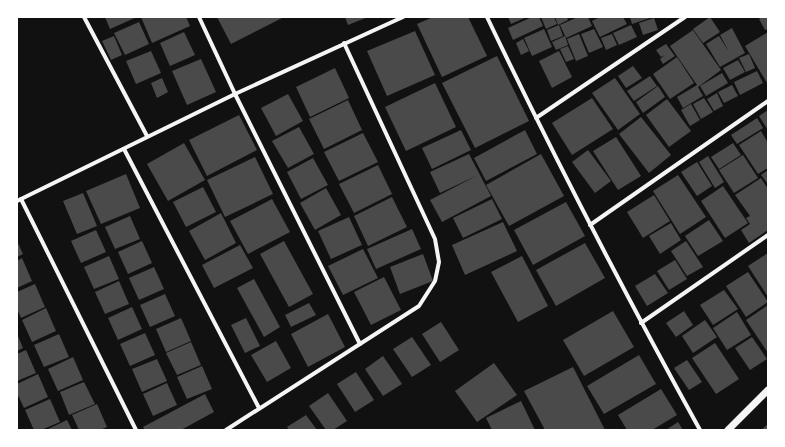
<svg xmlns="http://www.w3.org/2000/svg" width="785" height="447" font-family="'Sofia Sans Condensed',sans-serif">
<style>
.building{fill:#4a4a4a}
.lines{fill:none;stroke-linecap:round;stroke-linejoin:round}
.minor{stroke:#f5f5f5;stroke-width:4}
.tertiary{stroke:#f5f5f5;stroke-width:7}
</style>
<rect width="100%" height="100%" fill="#111"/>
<g class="building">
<path d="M 105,17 L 137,17 L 110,29 Z"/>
<path d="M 141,17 L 186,17 L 190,26 L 152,43 Z"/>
<path d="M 217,17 L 284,17 L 231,44 Z"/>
<path d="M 345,17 L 368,17 L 348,25 Z"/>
<path d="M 433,17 L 468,17 L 487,56 L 442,77 L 417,24 Z"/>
<path d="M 508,17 L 527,17 L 511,24 Z"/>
<path d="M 532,17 L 539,17 L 543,26 L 513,40 L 508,28 Z"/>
<path d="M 541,17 L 554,17 L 557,24 L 546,29 Z"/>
<path d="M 555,17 L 567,17 L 568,20 L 558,25 Z"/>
<path d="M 578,17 L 588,17 L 592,26 L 566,38 L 560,25 Z"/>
<path d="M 600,17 L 623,17 L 627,24 L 600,37 L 592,21 Z"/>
<path d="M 630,17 L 653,17 L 632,24 Z"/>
<path d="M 710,17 L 720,32 L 703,43 L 693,29 Z"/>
<path d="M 763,17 L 768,18 L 768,29 L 765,30 L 759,19 Z"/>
<path d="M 654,18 L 658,30 L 643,35 L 639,23 Z"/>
<path d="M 139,22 L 149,44 L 125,55 L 114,33 Z"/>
<path d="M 559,25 L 563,36 L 551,41 L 547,30 Z"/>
<path d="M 631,25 L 637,37 L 619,45 L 613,33 Z"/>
<path d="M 732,28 L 745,53 L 720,67 L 706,44 L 719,36 L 729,52 L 720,35 Z"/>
<path d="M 544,29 L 552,47 L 532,56 L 524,38 Z"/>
<path d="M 594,29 L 603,47 L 589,53 L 581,34 Z"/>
<path d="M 693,30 L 721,70 L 698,87 L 703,96 L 683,108 L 677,97 L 697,85 L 670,46 Z"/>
<path d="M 415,31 L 435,75 L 387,96 L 367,51 Z"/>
<path d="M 184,32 L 195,55 L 170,66 L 160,43 Z"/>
<path d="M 768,32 L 768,82 L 767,83 L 745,46 Z"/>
<path d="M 579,34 L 588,56 L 576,61 L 567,39 Z"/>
<path d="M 612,34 L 617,45 L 606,50 L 601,38 Z"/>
<path d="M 114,36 L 122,55 L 111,60 L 102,41 Z"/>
<path d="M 565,36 L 568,45 L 556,50 L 552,42 Z"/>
<path d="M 523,39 L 529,51 L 521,55 L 516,43 Z"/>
<path d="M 666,44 L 675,56 L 663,64 L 660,59 L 665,55 L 661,57 L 656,50 Z"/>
<path d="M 568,46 L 574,59 L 566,62 L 560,49 Z"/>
<path d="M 151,51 L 161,73 L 136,84 L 126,61 Z"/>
<path d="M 559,51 L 572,77 L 552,88 L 539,61 Z"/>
<path d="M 749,54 L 755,68 L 746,72 L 739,58 Z"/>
<path d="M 497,56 L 529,121 L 475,148 L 442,83 Z"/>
<path d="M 677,57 L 694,83 L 670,99 L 653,74 Z"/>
<path d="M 201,59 L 216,92 L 187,105 L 172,71 Z"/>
<path d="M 738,60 L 745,72 L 730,80 L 723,68 Z"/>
<path d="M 633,66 L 642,78 L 626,88 L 618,76 Z"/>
<path d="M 335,68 L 349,98 L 310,117 L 296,87 Z"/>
<path d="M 757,71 L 763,83 L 740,95 L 734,82 Z"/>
<path d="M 722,73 L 728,83 L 706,96 L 700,86 Z"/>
<path d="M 650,76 L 657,86 L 634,101 L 627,91 Z"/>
<path d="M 162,78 L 168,92 L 157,98 L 151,83 Z"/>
<path d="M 615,78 L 640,114 L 618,130 L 592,93 Z"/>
<path d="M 435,83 L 456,127 L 406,151 L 385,107 Z"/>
<path d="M 732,85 L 738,96 L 724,103 L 718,92 Z"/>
<path d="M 658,86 L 665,97 L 643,113 L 636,102 Z"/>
<path d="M 717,93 L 723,106 L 714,111 L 707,99 Z"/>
<path d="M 288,94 L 303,121 L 276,136 L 261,108 Z"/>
<path d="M 592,98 L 613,129 L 572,155 L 552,123 Z"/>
<path d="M 704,98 L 713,112 L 701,119 L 693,104 Z"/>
<path d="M 667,99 L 691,131 L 669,147 L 646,115 Z"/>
<path d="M 348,100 L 362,130 L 324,149 L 309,119 Z"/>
<path d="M 691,104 L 700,120 L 690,126 L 681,110 Z"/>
<path d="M 768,110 L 768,130 L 759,116 Z"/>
<path d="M 239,115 L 257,150 L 207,176 L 189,140 Z"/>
<path d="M 641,117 L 671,155 L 649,173 L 619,134 Z"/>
<path d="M 757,118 L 763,128 L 737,144 L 731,135 Z"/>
<path d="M 299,127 L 314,154 L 288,168 L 272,141 Z"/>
<path d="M 461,130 L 471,150 L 432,169 L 422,148 Z"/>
<path d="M 525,130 L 537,154 L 486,181 L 474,158 Z"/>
<path d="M 761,131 L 768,143 L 768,168 L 758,174 L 739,145 Z"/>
<path d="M 363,133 L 378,162 L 339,181 L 324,152 Z"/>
<path d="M 616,137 L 641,176 L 618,190 L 593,151 Z"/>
<path d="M 184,143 L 205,180 L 168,201 L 147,164 Z"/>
<path d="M 733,143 L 741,155 L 719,169 L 711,157 Z"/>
<path d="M 588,150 L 611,181 L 595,193 L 572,162 Z"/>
<path d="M 469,154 L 491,196 L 442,222 L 430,200 L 478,175 L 440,193 L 430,172 Z"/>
<path d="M 541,154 L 564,196 L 509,226 L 486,185 Z"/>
<path d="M 743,155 L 758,178 L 734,193 L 719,170 Z"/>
<path d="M 708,156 L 724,182 L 715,188 L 699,162 Z"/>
<path d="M 255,157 L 273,194 L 225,217 L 207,180 Z"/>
<path d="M 313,158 L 328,185 L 301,199 L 287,172 Z"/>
<path d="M 697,162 L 712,186 L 697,196 L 681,172 Z"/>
<path d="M 378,165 L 392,194 L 354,213 L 339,184 Z"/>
<path d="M 768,170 L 768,182 L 767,183 L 761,175 Z"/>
<path d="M 126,174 L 140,208 L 101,224 L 86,191 Z"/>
<path d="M 678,175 L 706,217 L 680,234 L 653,191 Z"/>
<path d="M 761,178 L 768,189 L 768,230 L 749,243 L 741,230 L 750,224 L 746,218 L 750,216 L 735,195 Z"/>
<path d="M 723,186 L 748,223 L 725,238 L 701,201 Z"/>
<path d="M 203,187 L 216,212 L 186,227 L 173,202 Z"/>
<path d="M 326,188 L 341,215 L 315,230 L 300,203 Z"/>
<path d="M 83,193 L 97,226 L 77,234 L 63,201 Z"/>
<path d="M 654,195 L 670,221 L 643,238 L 627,212 Z"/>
<path d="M 392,197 L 407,227 L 368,246 L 354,216 Z"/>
<path d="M 272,199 L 290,232 L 248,254 L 230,221 Z"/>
<path d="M 492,199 L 502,219 L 463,238 L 453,218 Z"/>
<path d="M 566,202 L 585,236 L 533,265 L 514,230 Z"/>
<path d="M 221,213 L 236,243 L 205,260 L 189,231 Z"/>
<path d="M 130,216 L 140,239 L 115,249 L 105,227 Z"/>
<path d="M 349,217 L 362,245 L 331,259 L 318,231 Z"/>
<path d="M 709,220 L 723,241 L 698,256 L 685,236 Z"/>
<path d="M 503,222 L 517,251 L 465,275 L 452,245 Z"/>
<path d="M 671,223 L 681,240 L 660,254 L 649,236 Z"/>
<path d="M 412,229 L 421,249 L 376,269 L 367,249 Z"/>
<path d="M 96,230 L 106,252 L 81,263 L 71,241 Z"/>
<path d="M 17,241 L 23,254 L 17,257 Z"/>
<path d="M 142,241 L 152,263 L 128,274 L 118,252 Z"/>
<path d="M 284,241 L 313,294 L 289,307 L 260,254 Z"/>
<path d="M 686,241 L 703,267 L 687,276 L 671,251 Z"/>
<path d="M 585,243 L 605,278 L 556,306 L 536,270 Z"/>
<path d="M 240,245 L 253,268 L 214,288 L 202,265 Z"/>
<path d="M 363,249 L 378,278 L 343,295 L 328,266 Z"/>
<path d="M 768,253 L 768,297 L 748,266 Z"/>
<path d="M 423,254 L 433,281 L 400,294 L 390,267 Z"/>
<path d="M 109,256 L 119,279 L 94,289 L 84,267 Z"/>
<path d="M 522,256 L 548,306 L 518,322 L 491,272 Z"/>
<path d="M 22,258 L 32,281 L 17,288 L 17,261 Z"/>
<path d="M 675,260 L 687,279 L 669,290 L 657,271 Z"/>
<path d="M 154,267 L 164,289 L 139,300 L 129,278 Z"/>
<path d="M 748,272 L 768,302 L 746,317 L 726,286 Z"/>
<path d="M 655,274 L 668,293 L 647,306 L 635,286 Z"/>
<path d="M 384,277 L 401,310 L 371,325 L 354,292 Z"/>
<path d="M 254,279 L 280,327 L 264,337 L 237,288 Z"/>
<path d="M 119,281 L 129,304 L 105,314 L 95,292 Z"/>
<path d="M 35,284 L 45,307 L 21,318 L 17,309 L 17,292 Z"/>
<path d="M 724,290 L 738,309 L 713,325 L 700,305 Z"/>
<path d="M 165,294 L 175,316 L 150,327 L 140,305 Z"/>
<path d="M 309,303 L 316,315 L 291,327 L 285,315 Z"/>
<path d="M 768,305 L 768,353 L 746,320 Z"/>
<path d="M 132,307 L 142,329 L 118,340 L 108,318 Z"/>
<path d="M 46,308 L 56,331 L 32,342 L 22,320 Z"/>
<path d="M 613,311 L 634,347 L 584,376 L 563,340 Z"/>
<path d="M 684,311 L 693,325 L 676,337 L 666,323 Z"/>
<path d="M 737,312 L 751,335 L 727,350 L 713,328 Z"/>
<path d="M 328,314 L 345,347 L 308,367 L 291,334 Z"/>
<path d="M 181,318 L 191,341 L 166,352 L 156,329 Z"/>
<path d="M 246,318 L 260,346 L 245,353 L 231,325 Z"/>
<path d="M 705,320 L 717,337 L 693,353 L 682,336 Z"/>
<path d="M 441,322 L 459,350 L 440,362 L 422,334 Z"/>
<path d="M 145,333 L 155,355 L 130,366 L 120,344 Z"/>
<path d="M 17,334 L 23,348 L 17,351 Z"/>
<path d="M 59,334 L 69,357 L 44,367 L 34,345 Z"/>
<path d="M 412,337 L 431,365 L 412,377 L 393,349 Z"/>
<path d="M 752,337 L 767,359 L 750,370 L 735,348 Z"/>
<path d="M 276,341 L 291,368 L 267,382 L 251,355 Z"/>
<path d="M 191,342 L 201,365 L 177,375 L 166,353 Z"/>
<path d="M 715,343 L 739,379 L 716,394 L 692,358 Z"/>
<path d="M 26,350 L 36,373 L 17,381 L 17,354 Z"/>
<path d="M 639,355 L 656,384 L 604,414 L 587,386 Z"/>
<path d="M 383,356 L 402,384 L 383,396 L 365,369 Z"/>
<path d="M 73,357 L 83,380 L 58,391 L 48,369 Z"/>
<path d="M 157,359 L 167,381 L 142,392 L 132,369 Z"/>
<path d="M 687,360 L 702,382 L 689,390 L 674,368 Z"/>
<path d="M 494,363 L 517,395 L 477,422 L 455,391 Z"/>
<path d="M 202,366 L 212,389 L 187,399 L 177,377 Z"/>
<path d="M 573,367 L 605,430 L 545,430 L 524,391 Z"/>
<path d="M 356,372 L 374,400 L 355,412 L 337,384 Z"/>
<path d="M 38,374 L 48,397 L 24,408 L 17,393 L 17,384 Z"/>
<path d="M 84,382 L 95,404 L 69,415 L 60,392 Z"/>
<path d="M 167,383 L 177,405 L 153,416 L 143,394 Z"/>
<path d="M 661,389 L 677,415 L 652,430 L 627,430 L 618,415 Z"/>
<path d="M 328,393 L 347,421 L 333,430 L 326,430 L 309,406 Z"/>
<path d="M 205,394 L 214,412 L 181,430 L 145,430 L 143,427 Z"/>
<path d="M 50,399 L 60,422 L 41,430 L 34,430 L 25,410 Z"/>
<path d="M 521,401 L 535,430 L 492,430 L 486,418 Z"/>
<path d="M 97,404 L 107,427 L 100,430 L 79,430 L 72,415 Z"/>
<path d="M 306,415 L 317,430 L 289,430 L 287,427 Z"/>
<path d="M 67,420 L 72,430 L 46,430 Z"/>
<path d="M 678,422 L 683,430 L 666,430 Z"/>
<path d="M 768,424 L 768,430 L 761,430 Z"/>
</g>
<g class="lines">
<g class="minor">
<path d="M 84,17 L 147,136"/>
<path d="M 199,17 L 235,94 L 360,344"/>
<path d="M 487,17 C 554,157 625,294 700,430"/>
<path d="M 536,118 L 685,17"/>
<path d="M 124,149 L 259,408"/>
<path d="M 21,199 L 136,430"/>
<path d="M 17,201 L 235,94 L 403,17"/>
<path d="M 590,225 L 768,101"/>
<path d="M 641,323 L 768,235"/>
<path d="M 226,430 L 419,306 L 435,281 L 439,262 L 435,239 L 344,43"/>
</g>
<path class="tertiary" d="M 728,430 L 768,390"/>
</g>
<rect width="785" height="447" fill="none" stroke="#ffffff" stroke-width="36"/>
</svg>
